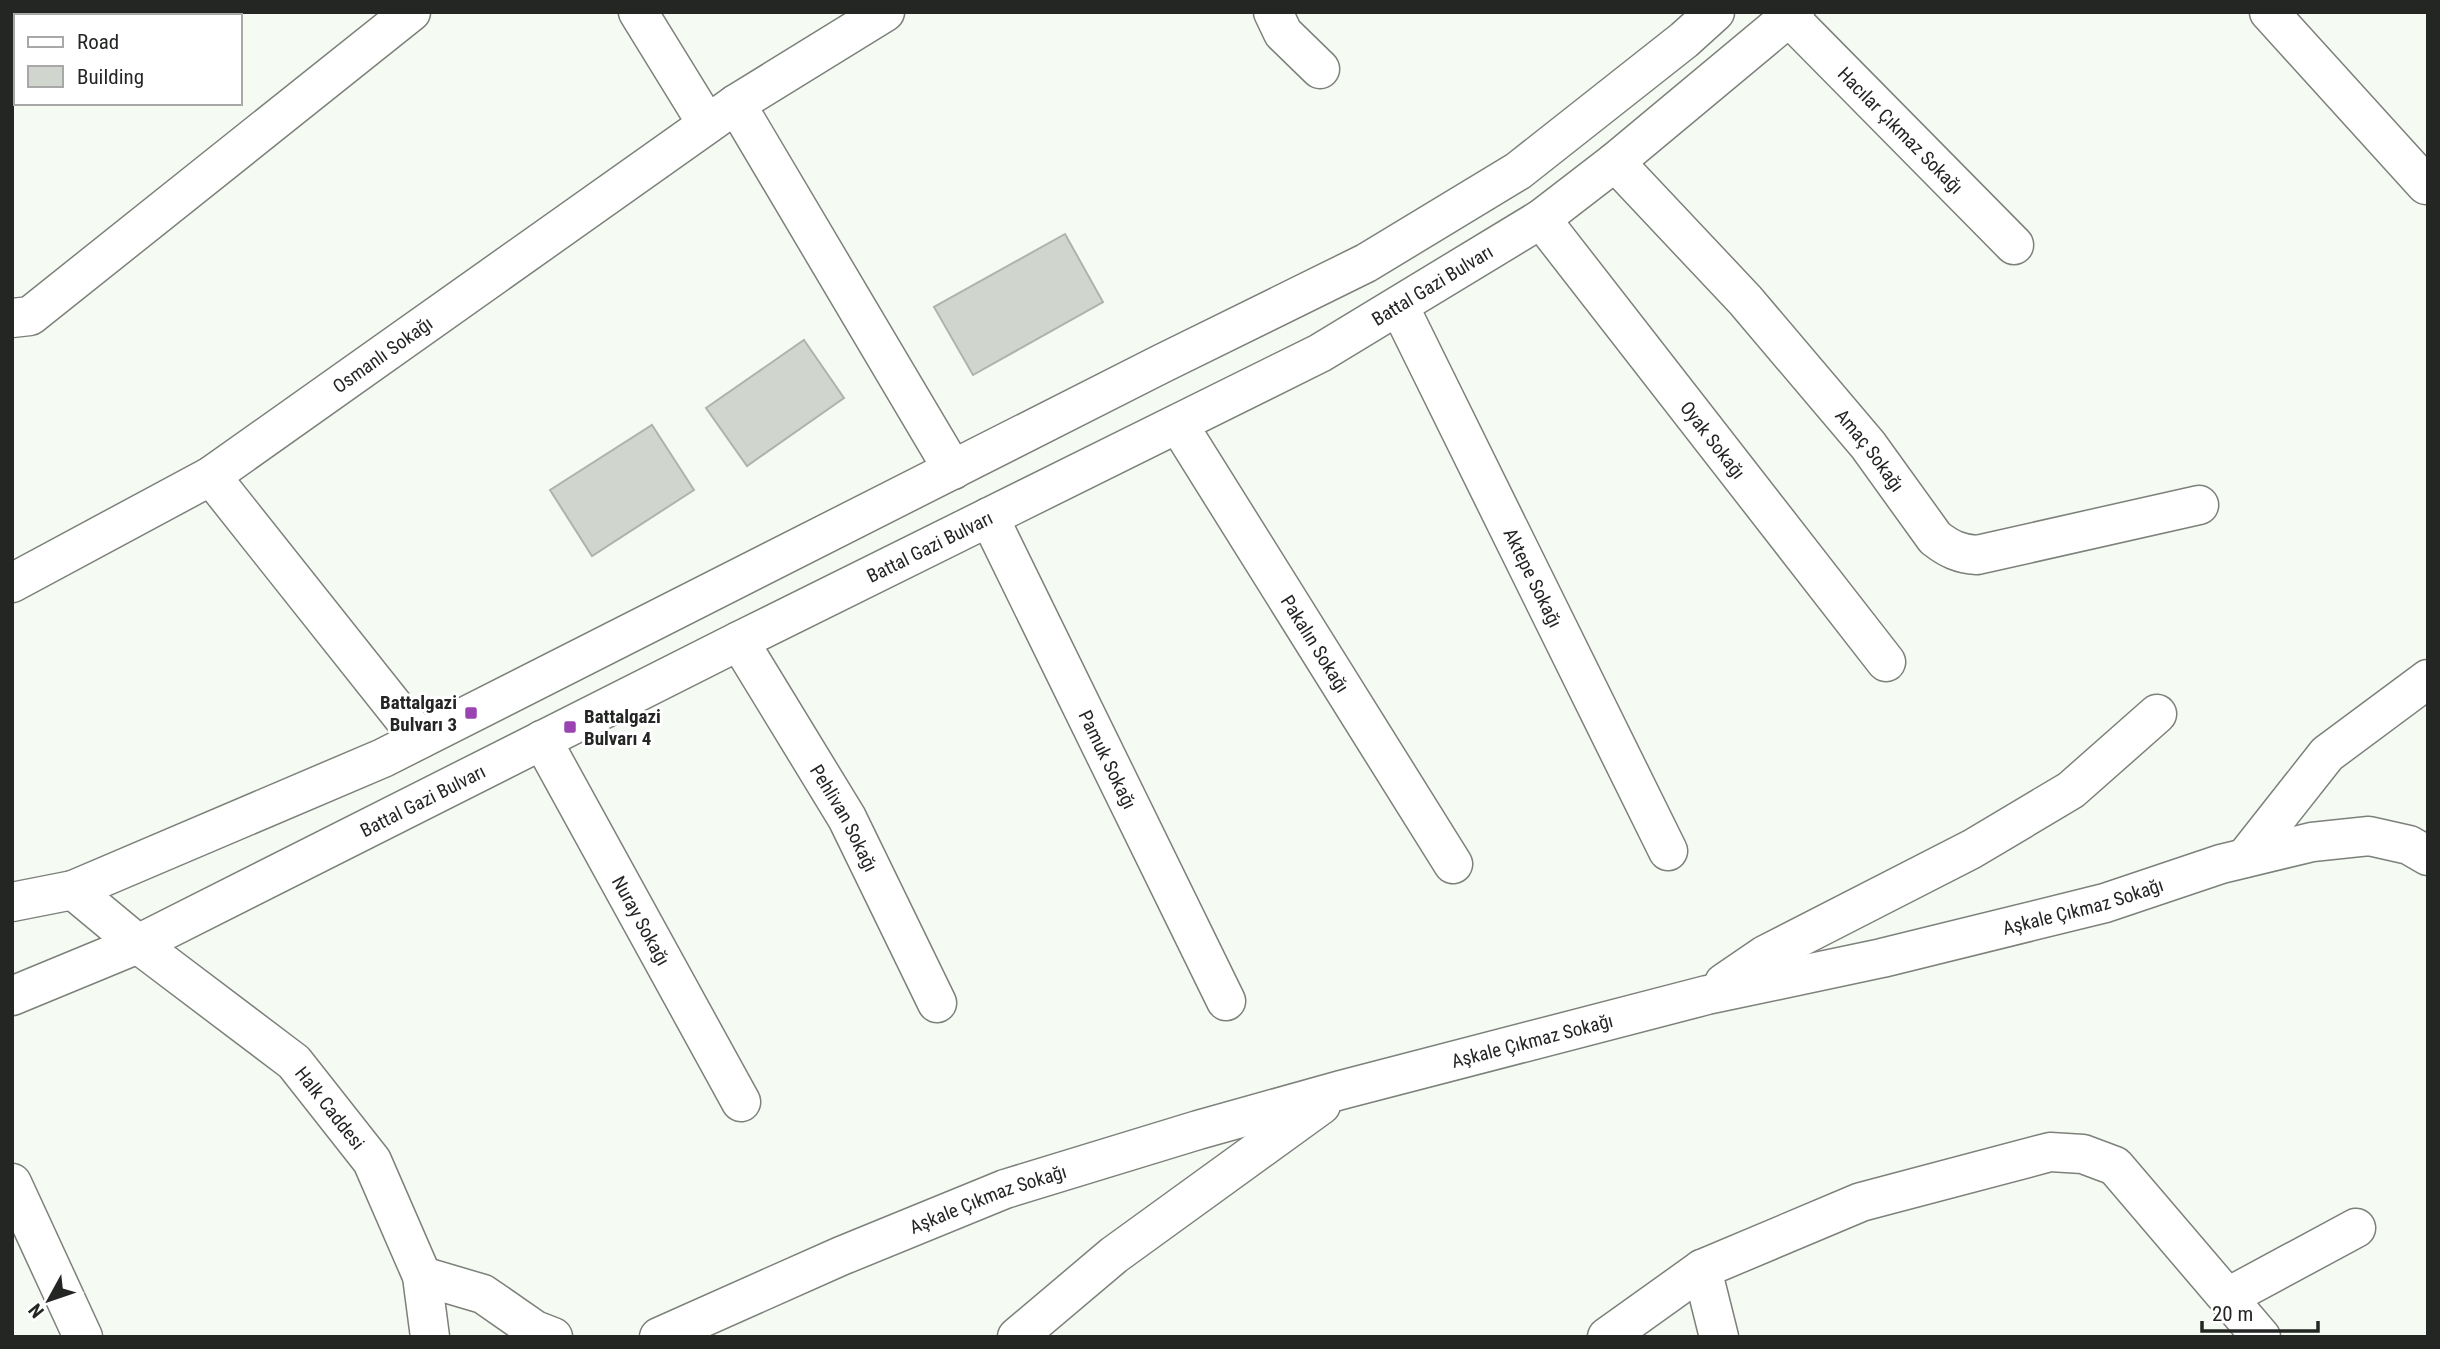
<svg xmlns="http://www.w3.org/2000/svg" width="2440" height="1349" font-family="'Roboto Condensed',sans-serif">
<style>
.building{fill:#d0d5ce;stroke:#aeb3ac;stroke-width:2}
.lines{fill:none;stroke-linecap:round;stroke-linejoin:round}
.minor-casing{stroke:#7c817a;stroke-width:41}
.major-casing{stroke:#7c817a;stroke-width:41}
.minor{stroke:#fff;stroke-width:38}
.major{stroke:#fff;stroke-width:38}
.poi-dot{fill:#9a44b1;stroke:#fff;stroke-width:2.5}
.labels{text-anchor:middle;stroke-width:6;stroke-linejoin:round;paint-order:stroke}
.street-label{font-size:19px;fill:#242624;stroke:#fff}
.poi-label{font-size:19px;font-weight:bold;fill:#242624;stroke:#fff;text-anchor:end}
</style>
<rect width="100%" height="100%" fill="#f5faf3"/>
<g class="building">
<path d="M 12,12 L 113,12 L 116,16 L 16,16 L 16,57 L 12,53 Z"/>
<path d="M 1065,234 L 1103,302 L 973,375 L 934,307 Z"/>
<path d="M 804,340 L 844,398 L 747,466 L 706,408 Z"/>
<path d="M 652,425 L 694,490 L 592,556 L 550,490 Z"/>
</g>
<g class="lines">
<g class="minor-casing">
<g id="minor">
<path d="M 638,12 L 707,124"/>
<path d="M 1273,12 L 1283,33 L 1320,69"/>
<path d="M 2269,12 L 2426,185"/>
<path id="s1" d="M 1789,17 L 2014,245"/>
<path d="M 736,104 L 953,470"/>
<path id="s2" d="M 1615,162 L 1745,300 L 1868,445 L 1935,538 C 1949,549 1960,554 1977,555 L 2199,505"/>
<path id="s3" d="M 1541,219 L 1886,662"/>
<path id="s4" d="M 1399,306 L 1668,851"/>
<path d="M 12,318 L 30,316 L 411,12"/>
<path id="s5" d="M 1178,424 L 1453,864"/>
<path d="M 211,476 L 420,739"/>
<path id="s6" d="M 989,517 L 1226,1001"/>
<path id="s7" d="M 12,583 L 211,476 L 736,104 L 885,12"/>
<path id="s8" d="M 739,641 L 847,818 L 937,1003"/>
<path id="s9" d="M 542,740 L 741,1102"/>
<path d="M 2245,858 L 2327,754 L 2428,679"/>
<path id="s10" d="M 138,944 L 294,1062 L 372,1161 L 422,1276 L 430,1337"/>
<path d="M 1724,983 L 1765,955 L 1972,849 L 2071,790 L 2157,714"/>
<path d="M 12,1183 L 83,1337"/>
<path d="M 1702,1269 L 1719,1337"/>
<path d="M 422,1276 L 483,1294 L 535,1330 L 553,1337"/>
<path d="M 2228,1297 L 2356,1228"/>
<path id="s11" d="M 659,1337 L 841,1256 L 1005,1189 L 1198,1130 L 1341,1090 L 1707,995 L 1882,958 L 2105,903 L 2221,864 L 2312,842 L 2369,836 L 2409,845 L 2428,856"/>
<path d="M 1017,1337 L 1114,1255 L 1321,1105"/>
<path d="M 1607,1337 L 1702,1269 L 1861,1202 L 2050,1152 L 2083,1154 L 2115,1166 L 2261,1337"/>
</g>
</g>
<g class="major-casing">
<g id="major">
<path d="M 73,890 L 138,944"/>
<path d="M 12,902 L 73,890 L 383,758 L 1161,364 L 1366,263 L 1518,171 L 1684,40 L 1715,12"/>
<path id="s12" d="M 12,996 L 138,944 L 739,641 L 1320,353 L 1541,219 L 1615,162 L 1795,12"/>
</g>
</g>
<use href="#minor" class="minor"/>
<use href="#major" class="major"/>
</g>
<g class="poi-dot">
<rect x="464" y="706" width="14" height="14" rx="3.5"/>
<rect x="563" y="720" width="14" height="14" rx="3.5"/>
</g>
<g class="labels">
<g class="street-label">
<text dy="7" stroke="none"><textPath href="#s1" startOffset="159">Hacılar Çıkmaz Sokağı</textPath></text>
<text dy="7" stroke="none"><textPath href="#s12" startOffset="1589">Battal Gazi Bulvarı</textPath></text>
<text dy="7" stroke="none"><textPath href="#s7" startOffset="436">Osmanlı Sokağı</textPath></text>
<text dy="7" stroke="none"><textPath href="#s3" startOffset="280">Oyak Sokağı</textPath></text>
<text dy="7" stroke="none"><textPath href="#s2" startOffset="385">Amaç Sokağı</textPath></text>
<text dy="7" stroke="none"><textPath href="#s12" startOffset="1022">Battal Gazi Bulvarı</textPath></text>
<text dy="7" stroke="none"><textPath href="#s4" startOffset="303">Aktepe Sokağı</textPath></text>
<text dy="7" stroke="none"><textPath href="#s5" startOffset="259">Pakalın Sokağı</textPath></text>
<text dy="7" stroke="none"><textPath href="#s6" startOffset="270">Pamuk Sokağı</textPath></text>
<text dy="7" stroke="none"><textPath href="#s12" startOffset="455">Battal Gazi Bulvarı</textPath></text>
<text dy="7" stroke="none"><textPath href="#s8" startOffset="206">Pehlivan Sokağı</textPath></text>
<text dy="7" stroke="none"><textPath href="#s11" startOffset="1491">Aşkale Çıkmaz Sokağı</textPath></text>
<text dy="7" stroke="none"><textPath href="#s9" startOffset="206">Nuray Sokağı</textPath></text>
<text dy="7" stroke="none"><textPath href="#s11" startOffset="924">Aşkale Çıkmaz Sokağı</textPath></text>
<text dy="7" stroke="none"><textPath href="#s10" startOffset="254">Halk Caddesi</textPath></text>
<text dy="7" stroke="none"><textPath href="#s11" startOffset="357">Aşkale Çıkmaz Sokağı</textPath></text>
</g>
<g class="poi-label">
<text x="457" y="709">Battalgazi<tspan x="457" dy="22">Bulvarı 3</tspan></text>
<text x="584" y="723" text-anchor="start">Battalgazi<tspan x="584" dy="22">Bulvarı 4</tspan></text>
</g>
</g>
<rect width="2440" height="1349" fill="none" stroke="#242624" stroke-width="28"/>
<rect x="14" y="14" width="228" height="91" fill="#ffffff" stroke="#a7a8a7" stroke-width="2"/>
<rect x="28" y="37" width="35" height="10" fill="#ffffff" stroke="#a7a8a7" stroke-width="2"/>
<text x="77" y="49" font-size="21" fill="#242624">Road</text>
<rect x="28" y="66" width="35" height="21" fill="#d0d5ce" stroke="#a7a8a7" stroke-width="2"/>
<text x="77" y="84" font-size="21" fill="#242624">Building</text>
<g transform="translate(49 1300) rotate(230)" stroke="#ffffff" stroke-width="5" paint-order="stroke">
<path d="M0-5L12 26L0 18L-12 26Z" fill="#242624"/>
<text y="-10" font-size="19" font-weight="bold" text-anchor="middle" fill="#242624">N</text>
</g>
<path d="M2202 1321v10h116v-10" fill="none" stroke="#242624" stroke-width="3.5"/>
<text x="2212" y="1321" font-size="21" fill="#242624" stroke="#ffffff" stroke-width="5" paint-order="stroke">20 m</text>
</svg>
